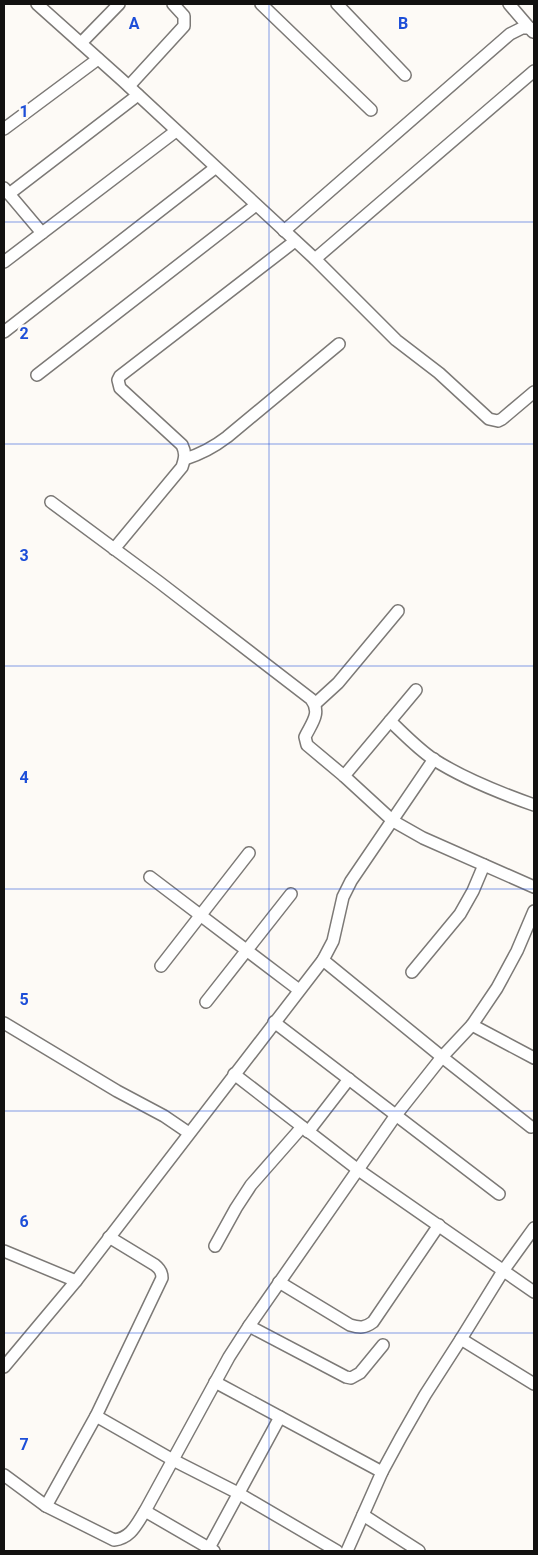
<svg xmlns="http://www.w3.org/2000/svg" width="538" height="1555" font-family="Roboto,sans-serif">
<style>
.lines{fill:none;stroke-linecap:round;stroke-linejoin:round}
.minor-casing{stroke:#7c7976;stroke-width:14}
.minor{stroke:#fff;stroke-width:11}
.grid{fill:none;stroke:#1d4ed8;stroke-width:1;stroke-opacity:0.55}
.grid-label{font-size:16px;text-anchor:middle;font-weight:bold;fill:#1d4ed8;stroke:#fdfaf6;stroke-width:5;stroke-linejoin:round;paint-order:stroke}
</style>
<rect width="100%" height="100%" fill="#fdfaf6"/>
<g class="lines">
<g class="minor-casing">
<g id="minor">
<path d="M 37,4 L 122,80 L 315,259 L 396,340 L 439,373 L 489,419 L 498,421 L 502,419 L 534,392"/>
<path d="M 261,4 L 371,110"/>
<path d="M 337,4 L 405,75"/>
<path d="M 509,4 L 533,32"/>
<path d="M 81,43 L 119,4"/>
<path d="M 129,86 L 184,26 L 184,16 L 173,4"/>
<path d="M 4,129 L 98,59"/>
<path d="M 4,188 L 42,233"/>
<path d="M 9,194 L 138,95"/>
<path d="M 284,231 L 510,34 L 522,28 L 530,28"/>
<path d="M 315,259 L 534,71"/>
<path d="M 4,262 L 176,131"/>
<path d="M 4,332 L 215,168"/>
<path d="M 37,375 L 256,205"/>
<path d="M 185,459 C 201,454 214,447 227,437 L 339,344"/>
<path d="M 51,502 L 159,582 L 311,699 C 322,713 311,724 305,737 L 307,745 L 344,776 L 393,821 L 423,838 L 534,887"/>
<path d="M 114,549 L 182,467 C 185,458 186,453 182,445 L 120,388 L 118,380 L 120,376 L 295,241"/>
<path d="M 315,704 L 338,683 L 398,611"/>
<path d="M 390,721 C 404,734 417,748 433,759 C 464,779 500,793 534,805"/>
<path d="M 344,776 L 416,690"/>
<path d="M 150,877 L 299,990"/>
<path d="M 534,911 L 517,951 L 497,988 L 472,1025 L 534,1058"/>
<path d="M 323,960 L 442,1057 L 472,1025"/>
<path d="M 161,966 L 249,853"/>
<path d="M 412,972 L 460,914 L 473,891 L 484,865"/>
<path d="M 206,1002 L 291,894"/>
<path d="M 274,1022 L 499,1194"/>
<path d="M 4,1023 L 117,1091 L 164,1116 L 189,1133"/>
<path d="M 234,1074 L 357,1169 L 534,1292"/>
<path d="M 308,1132 L 349,1079"/>
<path d="M 215,1246 L 236,1208 L 251,1185 L 302,1127"/>
<path d="M 4,1251 L 76,1281"/>
<path d="M 279,1282 L 350,1325 C 360,1328 365,1328 373,1322 L 439,1225"/>
<path d="M 249,1326 L 346,1377 L 351,1378 L 360,1373 L 383,1345"/>
<path d="M 461,1339 L 534,1384"/>
<path d="M 4,1367 L 76,1281 L 323,960 L 333,941 L 343,897 L 351,881 L 434,759"/>
<path d="M 215,1382 L 382,1472"/>
<path d="M 96,1416 L 162,1278 C 162,1272 160,1269 155,1265 L 109,1237"/>
<path d="M 4,1475 L 46,1506 L 96,1416 L 173,1460 L 238,1493 L 337,1551"/>
<path d="M 46,1506 L 114,1540 C 131,1538 136,1525 145,1511 L 229,1357 L 249,1326 L 396,1115 L 442,1057 L 531,1127"/>
<path d="M 145,1511 L 214,1551"/>
<path d="M 363,1515 L 419,1551"/>
<path d="M 209,1548 L 280,1417"/>
<path d="M 347,1551 L 382,1472 L 401,1437 L 425,1395 L 461,1339 L 503,1271 L 534,1228"/>
</g>
</g>
<use href="#minor" class="minor"/>
</g>
<path class="grid" d="M 269,4 L 269,1551M 4,222 L 534,222M 4,444 L 534,444M 4,666 L 534,666M 4,889 L 534,889M 4,1111 L 534,1111M 4,1333 L 534,1333"/>
<g class="grid-label">
<text x="134" y="29">A</text>
<text x="403" y="29">B</text>
<text x="24" y="117">1</text>
<text x="24" y="339">2</text>
<text x="24" y="561">3</text>
<text x="24" y="783">4</text>
<text x="24" y="1005">5</text>
<text x="24" y="1227">6</text>
<text x="24" y="1450">7</text>
</g>
<rect width="538" height="1555" fill="none" stroke="#121110" stroke-width="10"/>
</svg>
